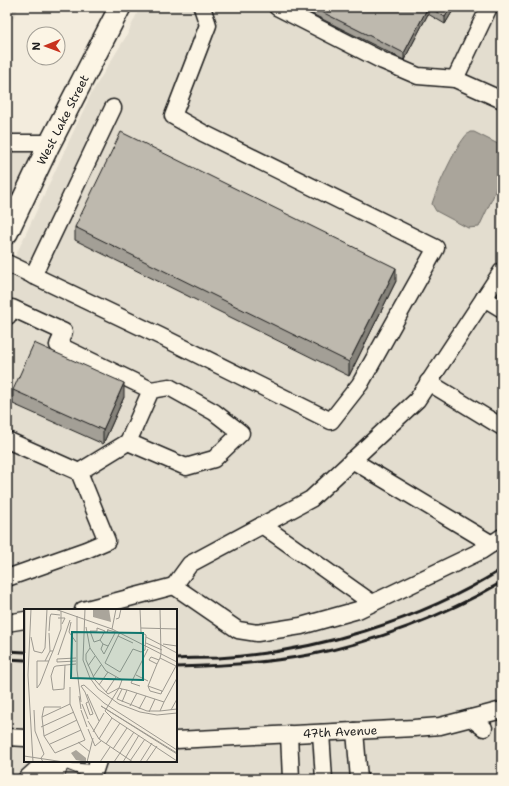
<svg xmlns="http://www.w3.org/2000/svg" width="509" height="786" font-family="'Shantell Sans',sans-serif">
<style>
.built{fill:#e3ddcf;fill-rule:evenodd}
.water{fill:#aaa59b;stroke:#716e68}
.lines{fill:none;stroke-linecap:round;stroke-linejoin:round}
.minor-casing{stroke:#1c1c1c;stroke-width:19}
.major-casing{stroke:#1c1c1c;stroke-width:24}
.minor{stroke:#fcf5e5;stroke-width:16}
.major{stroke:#fcf5e5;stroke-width:21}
.rail{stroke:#1c1c1c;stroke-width:3}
.wall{fill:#a39f96;stroke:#1c1c1c}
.shaded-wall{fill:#85827a;stroke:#1c1c1c}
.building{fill:#beb9ae;stroke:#1c1c1c}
.labels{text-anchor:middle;stroke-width:3;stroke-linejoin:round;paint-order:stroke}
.street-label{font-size:12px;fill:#1c1c1c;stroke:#fcf5e5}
.inset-road{fill:none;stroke:#9d9990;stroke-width:1}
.view{fill:#0f766e;fill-opacity:0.15;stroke:#0f766e;stroke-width:2}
.inset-edge{fill:none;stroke:#1c1c1c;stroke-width:2}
</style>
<rect width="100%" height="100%" fill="#f3ecdd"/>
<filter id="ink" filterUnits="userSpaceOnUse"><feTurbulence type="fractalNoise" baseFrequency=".025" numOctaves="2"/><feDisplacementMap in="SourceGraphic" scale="8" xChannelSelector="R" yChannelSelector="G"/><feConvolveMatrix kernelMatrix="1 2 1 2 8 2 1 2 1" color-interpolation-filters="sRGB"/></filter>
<g filter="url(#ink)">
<g class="built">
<path d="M 7,7 L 19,7 L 7,30 Z"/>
<path d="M 140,7 L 502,7 L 502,779 L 7,779 L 7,274 L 92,92 L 127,35 ZM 25,610 L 176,610 L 176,761 L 25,761 Z"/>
<path d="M 7,146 L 48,147 L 7,233 Z"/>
</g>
<path class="water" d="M 470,132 L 474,132 L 502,146 L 502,170 L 493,197 L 479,227 L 468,228 L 436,211 L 432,204 C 436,190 459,138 470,132 Z"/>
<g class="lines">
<g class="minor-casing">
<g id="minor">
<path d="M 277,7 L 383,61 L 418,76 L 455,79 L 502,100"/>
<path d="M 455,79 L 489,7"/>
<path d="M 7,143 L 50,143"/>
<path d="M 7,263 L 160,336 L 331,421 L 360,384 L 436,248 L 203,133 L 173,116 L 208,25 L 202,7"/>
<path d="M 502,271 L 417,400 L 311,499 L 190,564 L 174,586 L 238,630 L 257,633 L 301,626 L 358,610 L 481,551 L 502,537"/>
<path d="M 33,276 L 113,108"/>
<path d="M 484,298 L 502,309"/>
<path d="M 8,316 L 12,308 L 64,332 L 58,345 L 151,390 L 169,387 L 214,412 L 241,433 L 214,459 L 186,467 L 128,442 L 151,390"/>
<path d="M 428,382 L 502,427"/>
<path d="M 7,440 L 79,472 L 107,541 L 86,550 L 7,578"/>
<path d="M 352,460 L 492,544"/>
<path d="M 79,472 L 128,442"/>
<path d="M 262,525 L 372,603"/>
<path d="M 83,610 L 174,586"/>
<path d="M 7,623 L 25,620"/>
<path d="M 471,718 L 484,728"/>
<path d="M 355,731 L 359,779"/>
<path d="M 321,733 L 324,779"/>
<path d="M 289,734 L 291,779"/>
<path d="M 7,737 L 25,738"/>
<path d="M 176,740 L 414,728 L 440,726 L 502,710"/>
<path d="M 26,779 L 37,769 L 94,773 L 98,761"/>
</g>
</g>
<g class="major-casing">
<path id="major" d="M 7,233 L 48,147 L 120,7"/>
</g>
<use href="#minor" class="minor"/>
<use href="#major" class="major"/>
<g class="rail">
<path d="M 7,651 L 25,652"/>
<path d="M 7,659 L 25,660"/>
<path d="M 176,659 C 190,658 204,658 218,658 C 315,652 420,621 502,569"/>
<path d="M 176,667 C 221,666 265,663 309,655 C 375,642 444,616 502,582"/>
</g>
</g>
<g class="wall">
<path d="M 298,7 L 455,7 L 445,24 L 428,14 L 404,60 Z"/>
<path d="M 75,227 L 396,281 L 349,376 L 75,240 Z"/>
<path d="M 13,390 L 124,397 L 103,444 L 13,404 Z"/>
</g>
<g class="shaded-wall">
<path d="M 428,7 L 428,14 L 404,60 L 404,53 Z"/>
<path d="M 451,7 L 455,7 L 445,24 L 445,17 Z"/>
<path d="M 396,268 L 396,281 L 349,376 L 349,362 Z"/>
<path d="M 124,383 L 124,397 L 103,444 L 103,430 Z"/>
</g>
<g class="building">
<path d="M 312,7 L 428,7 L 404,53 Z"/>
<path d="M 428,7 L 451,7 L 445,17 Z"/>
<path d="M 121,132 L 396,268 L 349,362 L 75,227 Z"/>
<path d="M 34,343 L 124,383 L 103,430 L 13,390 Z"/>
<path d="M 67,770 L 90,779 L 64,779 Z"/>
<path d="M 153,774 L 167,779 L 151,779 Z"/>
</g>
</g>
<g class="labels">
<g class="street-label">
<text transform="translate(63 120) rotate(-63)" y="4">West Lake Street</text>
<text transform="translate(340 732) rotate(-3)" y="4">47th Avenue</text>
</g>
</g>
<g transform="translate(24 609)">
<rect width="153" height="153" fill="#f3ecdd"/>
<path d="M 69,0 L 85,0 L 87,13 L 69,8 ZM 52,141 L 62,149 L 62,153 L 52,151 L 47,144 Z" fill="#aaa59b"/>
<path class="inset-road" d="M 1,0 L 1,44M 7,0 L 4,66 L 9,153M 31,0 L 88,20 L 153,53M 61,0 L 59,51 L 66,69 L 74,80 L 95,95 L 116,103 L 133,106 L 153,104M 53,7 L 53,61 L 57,93M 26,8 L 27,5 L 36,6M 34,9 L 41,9 L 38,15M 92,10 L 95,9 L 97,0M 47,13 L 45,23 L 52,33M 62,18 L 66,39M 117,19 L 153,20M 84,20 L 83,24 L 84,21 L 92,23M 88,20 L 92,0M 25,22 L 26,8M 96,23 L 81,54 L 96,63 L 109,40 L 117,43 L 121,41 L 122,26 L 117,23 L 116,0M 94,27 L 109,34M 7,28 L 10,42 L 18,44 L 21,39 L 23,0M 122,28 L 153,44M 76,31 L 70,33 L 66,22 L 73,22 L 73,19 L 81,22 L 76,31 L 79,35M 122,34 L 138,41M 139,35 L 153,37M 84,37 L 79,35 L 77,40 L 80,45 L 91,24M 26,42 L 29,42 L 37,20 L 37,2M 34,46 L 46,11M 52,49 L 33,50 L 33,53 L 52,52M 136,49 L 152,57 L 138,83M 135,51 L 127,48 L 125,51 L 133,55 L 136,49 L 137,45 L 136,0M 21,52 L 26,42 L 25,24M 25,52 L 13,52 L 13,79 L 16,75 L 26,49 L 29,42M 41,56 L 40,80 L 29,81 L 27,67 L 30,58 L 32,57 L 52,55M 64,57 L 71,47M 112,66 L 124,72M 69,68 L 77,56M 75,76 L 84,63M 116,77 L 107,74 L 124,40M 124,77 L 138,82 L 137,85 L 126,82 L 124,77 L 133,55M 46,78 L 46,95 L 18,108 L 20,127 L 31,144 L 61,131 L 46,95M 82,83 L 92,68M 63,85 L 75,112M 55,87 L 57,100M 64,93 L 62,94 L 66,106 L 69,105 L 61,83 L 57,77 L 60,76 L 80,94 L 153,141M 98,93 L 103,81M 140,93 L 153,69M 58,95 L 64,110M 106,97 L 113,84M 115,100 L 122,87M 10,101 L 11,122 L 20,145 L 17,149 L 19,153M 57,101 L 63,118M 147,101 L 153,90M 136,102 L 153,100M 125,103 L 131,90M 18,108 L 20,98 L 37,98M 88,109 L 153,152M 64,112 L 75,130 L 88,109 L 81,102 L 95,79 L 84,85 L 71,71 L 62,51 L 62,45 L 66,39 L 82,62 L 98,71 L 95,79 L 98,80 L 103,81 L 140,93 L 136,102 L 123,102 L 93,90 L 98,80M 17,118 L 50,103M 64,120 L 71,137 L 77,132M 69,123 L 80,104M 20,127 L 53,111M 75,130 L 109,153M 54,133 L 66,143M 26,135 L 57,121M 82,135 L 96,114M 89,140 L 103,119M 153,144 L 77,97 L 153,145M 0,147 L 40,153M 106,152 L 121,130M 63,153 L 69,129M 76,153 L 86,138M 90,153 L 110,123M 99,153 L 115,126M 116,153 L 128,134M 122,153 L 133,137"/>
<path class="view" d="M 48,23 L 119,24 L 119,71 L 47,69 Z"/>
<rect width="153" height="153" class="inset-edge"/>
</g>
<rect width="509" height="786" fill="none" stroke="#fcf5e5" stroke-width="24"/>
<rect x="12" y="12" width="485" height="762" fill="none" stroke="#1c1c1c" stroke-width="1.5" filter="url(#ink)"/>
<g transform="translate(46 46) rotate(269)"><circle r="19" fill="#fcf5e5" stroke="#a29e95"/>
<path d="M0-3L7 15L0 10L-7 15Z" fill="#c8321e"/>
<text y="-6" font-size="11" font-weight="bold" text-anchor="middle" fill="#1c1c1c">N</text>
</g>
</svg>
